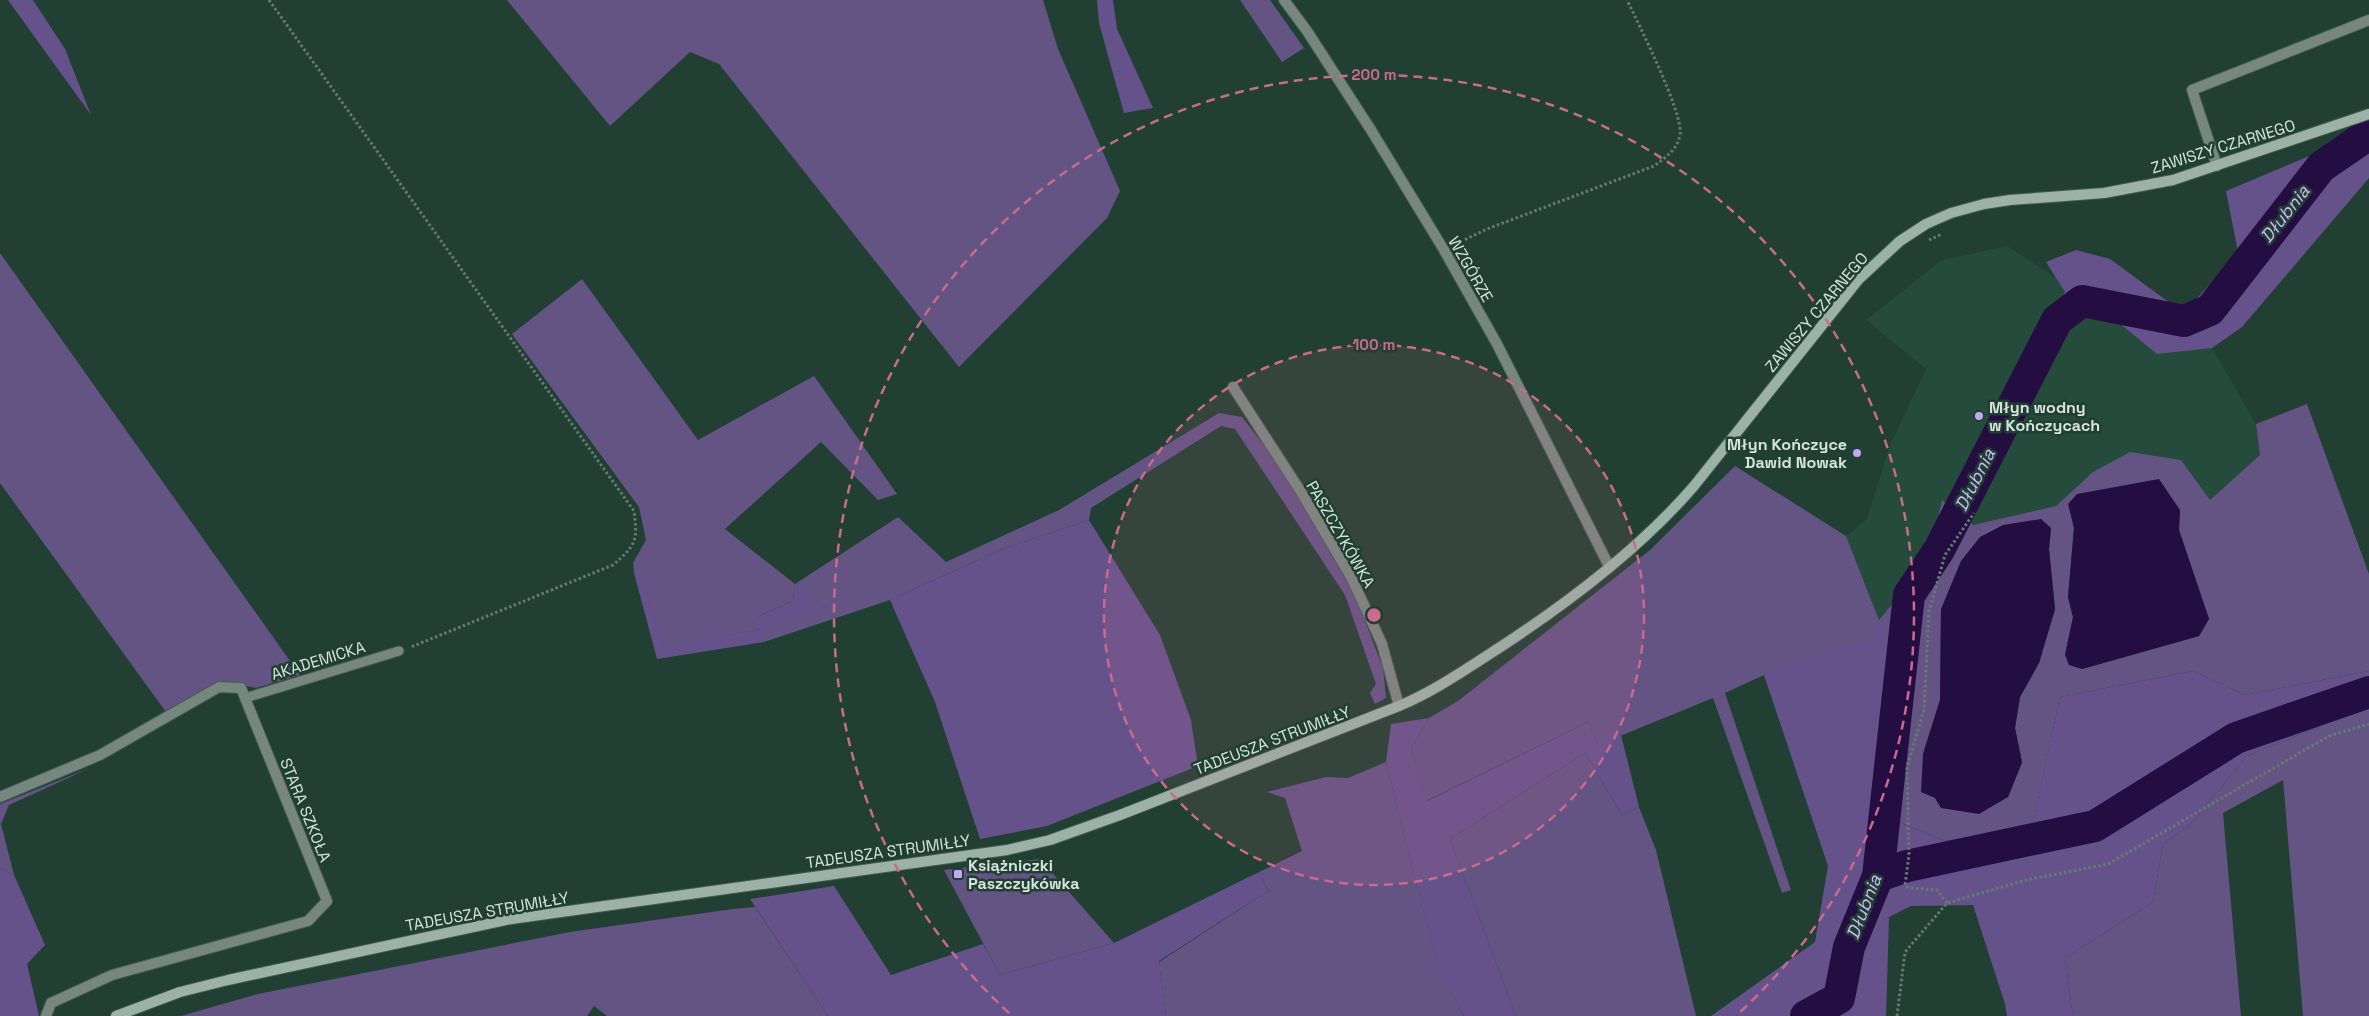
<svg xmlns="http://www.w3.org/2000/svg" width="2369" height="1016" font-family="'Space Grotesk',sans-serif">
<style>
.built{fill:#244b3c}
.green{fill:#645484;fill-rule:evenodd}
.forest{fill:#66528b}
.water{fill:#240e41}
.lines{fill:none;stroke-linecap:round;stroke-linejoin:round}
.river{stroke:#240e41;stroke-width:32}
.lane-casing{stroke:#425d52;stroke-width:11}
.street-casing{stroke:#425d52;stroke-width:12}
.secondary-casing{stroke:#425d52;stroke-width:12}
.path{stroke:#637c71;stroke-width:3;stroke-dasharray:2.5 2.5;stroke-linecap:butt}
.lane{stroke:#788680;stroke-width:9}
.street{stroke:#788680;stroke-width:10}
.secondary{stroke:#9cb2a8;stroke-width:10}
.ring{fill:none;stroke:#c96a8f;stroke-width:2.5;stroke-dasharray:9 6}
.poi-dot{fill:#c1a8f3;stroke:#223f33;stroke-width:2}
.labels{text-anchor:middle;stroke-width:5;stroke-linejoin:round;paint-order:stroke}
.street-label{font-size:16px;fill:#d4e4dd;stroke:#223f33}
.poi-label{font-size:16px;font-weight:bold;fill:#d4e4dd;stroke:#223f33;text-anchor:start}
.water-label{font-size:18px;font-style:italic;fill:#cfb9fd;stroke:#223f33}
.centre{fill:#c96a8f;stroke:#223f33;stroke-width:2.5}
.ring-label{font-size:15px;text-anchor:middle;font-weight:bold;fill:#c96a8f;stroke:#223f33;stroke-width:5;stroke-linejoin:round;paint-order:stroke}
</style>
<rect width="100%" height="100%" fill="#223f33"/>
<path class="built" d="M 2007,246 L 2101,307 L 2157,354 L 2212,348 L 2256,424 L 2260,455 L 2210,500 L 2181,460 L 2093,472 L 2056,506 L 1973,525 L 1942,500 L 1931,547 L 1916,575 L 1879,620 L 1846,536 L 1867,519 L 1890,445 L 1926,369 L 1866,320 L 1942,260 Z"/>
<g class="green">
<path d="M 507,0 L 1043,0 L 1058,49 L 1120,191 L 1107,218 L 959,367 L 719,64 L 690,52 L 610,126 Z"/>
<path d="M 1240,0 L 1270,0 L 1304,48 L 1282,62 Z"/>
<path d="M 0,253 L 300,675 L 256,688 L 221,681 L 166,712 L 0,483 Z"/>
<path d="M 582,279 L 698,440 L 814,376 L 897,494 L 878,500 L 821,442 L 725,529 L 795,584 L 898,517 L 946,562 L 1059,510 L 1219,413 L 1242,417 L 1284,471 L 1354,593 L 1383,668 L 1386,698 L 1375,704 L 1370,693 L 1376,684 L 1345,595 L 1235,429 L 1221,426 L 1091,508 L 1089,520 L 1000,550 L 890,600 L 764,642 L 760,629 L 664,648 L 641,573 L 634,573 L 633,563 L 646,540 L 639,507 L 512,334 ZM 795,585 L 827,608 L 757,617 L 793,601 Z"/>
<path d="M 2307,404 L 2369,574 L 2369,671 L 2245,695 L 2193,671 L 2060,697 L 2032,828 L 1945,841 L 1899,822 L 1903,719 L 1914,612 L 1873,643 L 1764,675 L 1725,693 L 1791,890 L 1782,893 L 1713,698 L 1598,745 L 1588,722 L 1426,801 L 1411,749 L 1429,718 L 1458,701 L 1650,550 L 1735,466 L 1846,536 L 1879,620 L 1916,575 L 1931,547 L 1942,500 L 1973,525 L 2056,506 L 2093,472 L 2130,452 L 2181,460 L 2210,500 L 2260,455 L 2256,424 ZM 2069,504 L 2180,510 L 2179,530 L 2209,619 L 2199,636 L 2082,669 L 2065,655 L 2073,617 L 2068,597 L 2074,528 ZM 2051,528 L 2049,549 L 2055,609 L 2039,663 L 2020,697 L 2015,728 L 2022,763 L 2008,797 L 1941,808 L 1935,798 L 1923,754 L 1940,700 L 1941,609 Z"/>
<path d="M 2369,706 L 2369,1016 L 2303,1016 L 2283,780 L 2223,813 L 2241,1016 L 2073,1016 L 2065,958 L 2153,902 L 2163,844 L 2189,826 L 2247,756 Z"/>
<path d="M 1585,753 L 1622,815 L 1639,807 L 1656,850 L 1696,1016 L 1516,1016 L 1450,839 Z"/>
<path d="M 1386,762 L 1437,964 L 1464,1016 L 1166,1016 L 1159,962 L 1268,891 L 1259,872 L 1302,851 L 1285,798 L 1267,792 L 1326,777 L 1348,778 Z"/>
<path d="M 90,768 L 9,805 L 1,824 L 14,875 L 0,868 L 0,804 Z"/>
<path d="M 1040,859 L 1114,943 L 1000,975 L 944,870 Z"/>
<path d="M 755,907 L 828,1016 L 607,1016 L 594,1006 L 587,1016 L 181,1016 L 258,994 L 570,932 L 733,909 Z"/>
</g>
<g class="forest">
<path d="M 8,0 L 33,0 L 65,49 L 91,115 Z"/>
<path d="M 1097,0 L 1113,0 L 1117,29 L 1153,108 L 1124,113 L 1099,23 Z"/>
<path d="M 2369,131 L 2369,178 L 2242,327 L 2212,348 L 2157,354 L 2101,308 L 2076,313 L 2013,437 L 1992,427 L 2065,292 L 2046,262 L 2076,250 L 2110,259 L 2170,303 L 2191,305 L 2238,252 L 2226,191 Z"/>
<path d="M 1089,520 L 1160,635 L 1191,720 L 1198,766 L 1047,826 L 980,839 L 935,702 L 890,600 L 1000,550 Z"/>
<path d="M 641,572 L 664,647 L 760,629 L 757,617 L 793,601 L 795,584 L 827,608 L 761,629 L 764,642 L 657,659 L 634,573 Z"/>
<path d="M 1914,612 L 1903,719 L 1899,822 L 1945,841 L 2032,827 L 2060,697 L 2193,671 L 2245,695 L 2369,671 L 2369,706 L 2247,756 L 2189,826 L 2163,844 L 2153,902 L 2065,958 L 2073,1016 L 2007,1016 L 2005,1004 L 1973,905 L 1911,906 L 1889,917 L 1886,1016 L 1711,1016 L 1815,942 L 1828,866 L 1764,675 L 1852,642 L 1873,643 L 1879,620 Z"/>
<path d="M 1429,718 L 1411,749 L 1427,801 L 1588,722 L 1598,744 L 1621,735 L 1639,807 L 1622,815 L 1585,753 L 1450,839 L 1516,1016 L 1464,1016 L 1437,965 L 1386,762 L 1391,724 Z"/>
<path d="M 0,868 L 14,875 L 45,945 L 27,964 L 39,1016 L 0,1016 Z"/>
<path d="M 1259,872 L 1268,891 L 1159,961 L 1166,1016 L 828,1016 L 750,899 L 834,886 L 891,975 L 983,944 L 1000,975 L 1114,943 Z"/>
</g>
<g class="water">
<path d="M 2159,479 L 2180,510 L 2179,530 L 2209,619 L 2199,636 L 2082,669 L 2069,665 L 2065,655 L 2073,617 L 2068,597 L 2074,528 L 2068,504 L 2077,494 Z"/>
<path d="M 2041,519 L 2051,528 L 2049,549 L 2055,609 L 2039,663 L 2020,697 L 2015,728 L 2022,762 L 2008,797 L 1979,814 L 1941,808 L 1935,798 L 1921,792 L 1923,754 L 1940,700 L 1941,609 L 1961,561 L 1980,537 L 2003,525 Z"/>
</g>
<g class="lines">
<g class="river">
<path d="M 1878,876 L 1907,866 L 2095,826 L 2236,738 L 2369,692"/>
<path d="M 1806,1016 L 1839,998 L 1849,947 L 1878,876 L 1909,595 L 1939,550 L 2057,320 L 2082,301 L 2184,321 L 2210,310 L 2321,167 L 2369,134"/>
</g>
<g class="lane-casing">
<path id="lane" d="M 245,698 L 399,651"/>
</g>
<g class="street-casing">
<g id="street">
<path d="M 1284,0 L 1307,31 L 1371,130 L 1444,250 L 1497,344 L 1609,566"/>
<path d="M 2217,166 L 2192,90 L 2369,20"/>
<path d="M 1233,387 L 1301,492 L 1351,577 L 1382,644 L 1399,706"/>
<path d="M 0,797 L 100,755 L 219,687 L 241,688 L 327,901 L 308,921 L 112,975 L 51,1003 L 46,1016"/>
</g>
</g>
<g class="secondary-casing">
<path id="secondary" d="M 116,1016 L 180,992 L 228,980 L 511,919 L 1007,850 L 1050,840 L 1120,815 L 1399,706 C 1430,693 1457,675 1485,657 C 1557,611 1638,551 1694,486 L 1859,279 L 1900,241 L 1926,224 L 1951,213 L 1984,204 L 2010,200 L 2104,193 L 2173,180 L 2369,114"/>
</g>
<g class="path">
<path d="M 269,0 L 634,511 C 638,541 636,545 613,565 L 411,647"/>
<path d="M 1929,240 L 1942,234"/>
<path d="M 1456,244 L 1487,229 L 1654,166 C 1666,157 1677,150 1680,135 C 1684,114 1638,23 1627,0"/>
<path d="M 1947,903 L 1937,890 L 1909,888 L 1905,885 L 1909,855 L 1907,767 L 1924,710 L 1929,611 L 1945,555 L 1974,513"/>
<path d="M 1897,1016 L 1905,952 L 1947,903 L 2026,880 L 2108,864 L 2329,736 L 2369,724"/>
</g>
<use href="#lane" class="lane"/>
<use href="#street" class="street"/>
<use href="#secondary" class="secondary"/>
</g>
<circle cx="1374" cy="615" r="270" fill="#c96a8f" fill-opacity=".12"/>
<g class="ring">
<circle cx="1374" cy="615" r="270"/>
<path d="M1009 1013A540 540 0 1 1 1739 1013"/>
</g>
<g class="poi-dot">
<circle cx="1979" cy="416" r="5"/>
<circle cx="1857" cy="453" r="5"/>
<rect x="953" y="869" width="10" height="10" rx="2.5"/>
</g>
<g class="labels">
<g class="street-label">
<text transform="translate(2223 146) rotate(-17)" y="6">ZAWISZY CZARNEGO</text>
<text transform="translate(1471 269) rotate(60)" y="6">WZGÓRZE</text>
<text transform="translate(1816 312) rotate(-50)" y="6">ZAWISZY CZARNEGO</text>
<text transform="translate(1341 534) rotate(60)" y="6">PASZCZYKÓWKA</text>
<text transform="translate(318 660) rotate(-17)" y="6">AKADEMICKA</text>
<text transform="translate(1272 740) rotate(-21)" y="6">TADEUSZA STRUMIŁŁY</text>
<text transform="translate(306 810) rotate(68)" y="6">STARA SZKOŁA</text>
<text transform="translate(888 851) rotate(-8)" y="6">TADEUSZA STRUMIŁŁY</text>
<text transform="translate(487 911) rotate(-10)" y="6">TADEUSZA STRUMIŁŁY</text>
</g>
<g class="poi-label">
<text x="1989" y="413">Młyn wodny<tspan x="1989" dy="18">w Kończycach</tspan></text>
<text x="1847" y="450" text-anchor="end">Młyn Kończyce<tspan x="1847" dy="18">Dawid Nowak</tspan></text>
<text x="968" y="871">Książniczki<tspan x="968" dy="18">Paszczykówka</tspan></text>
</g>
<g class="water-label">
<text transform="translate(2285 214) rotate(-52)" y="6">Dłubnia</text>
<text transform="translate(1975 480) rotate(-63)" y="6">Dłubnia</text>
<text transform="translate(1864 907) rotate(-69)" y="6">Dłubnia</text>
</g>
</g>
<circle cx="1374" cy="615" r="8" class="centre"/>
<g class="ring-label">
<text x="1374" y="80">200 m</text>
<text x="1374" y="350">100 m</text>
</g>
</svg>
